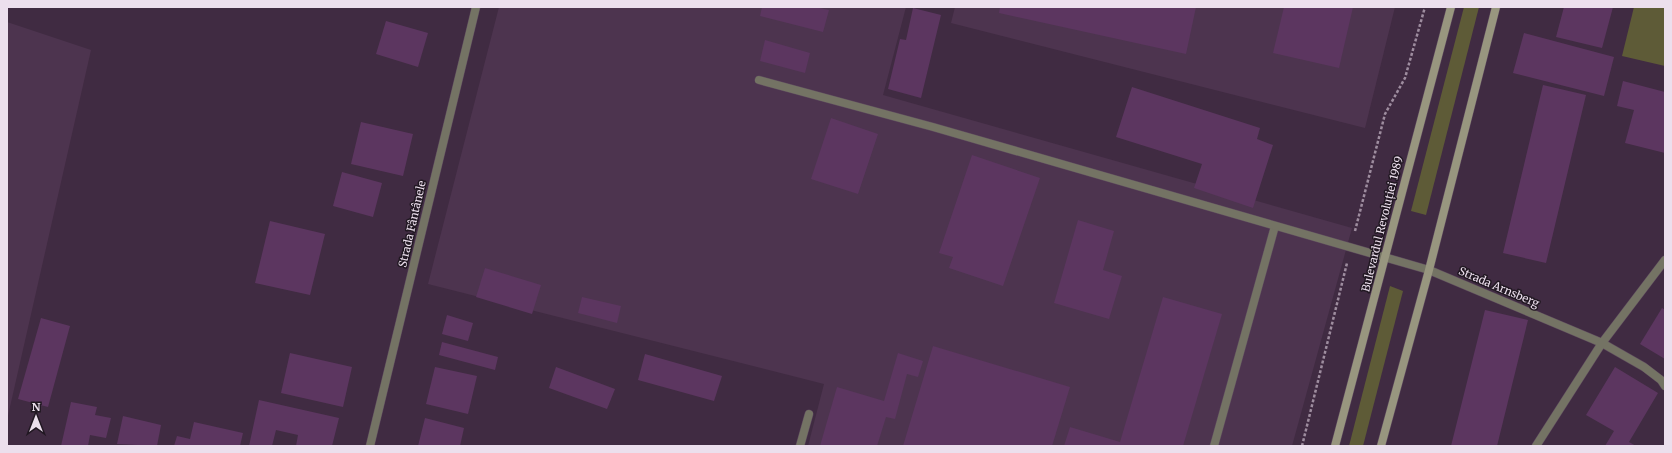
<svg xmlns="http://www.w3.org/2000/svg" width="1672" height="453" font-family="Merriweather,serif">
<style>
.built{fill:#4d344f}
.green{fill:#5e5b37}
.building{fill:#5c3660}
.lines{fill:none;stroke-linecap:round;stroke-linejoin:round}
.service-casing{stroke:#5c485d;stroke-width:9}
.minor-casing{stroke:#5c485d;stroke-width:9}
.secondary-casing{stroke:#5c485d;stroke-width:9}
.path{stroke:#9e8d9f;stroke-width:2.5;stroke-dasharray:3 2;stroke-linecap:butt}
.service{stroke:#747364;stroke-width:8}
.minor{stroke:#747364;stroke-width:8}
.secondary{stroke:#98967f;stroke-width:8}
.labels{text-anchor:middle;stroke-width:3;stroke-linejoin:round;paint-order:stroke}
.street-label{font-size:11px;fill:#ecdfed;stroke:#211822}
</style>
<rect width="100%" height="100%" fill="#402b42"/>
<g class="built">
<path d="M 499,7 L 906,7 L 883,95 L 1352,228 L 1292,446 L 808,446 L 824,384 L 428,284 Z"/>
<path d="M 955,7 L 1395,7 L 1365,128 L 951,23 Z"/>
<path d="M 7,22 L 91,50 L 7,420 Z"/>
</g>
<g class="green">
<path d="M 1464,7 L 1479,7 L 1426,215 L 1411,211 Z"/>
<path d="M 1634,7 L 1665,7 L 1665,66 L 1622,56 Z"/>
<path d="M 1390,286 L 1403,291 L 1363,446 L 1349,446 Z"/>
</g>
<g class="building">
<path d="M 762,7 L 815,7 L 829,10 L 823,32 L 760,16 Z"/>
<path d="M 1000,7 L 1196,7 L 1186,54 L 999,13 Z"/>
<path d="M 1284,7 L 1353,7 L 1339,68 L 1273,53 Z"/>
<path d="M 1564,7 L 1613,7 L 1602,48 L 1556,37 Z"/>
<path d="M 913,8 L 941,15 L 921,98 L 888,89 L 900,39 L 906,40 Z"/>
<path d="M 386,21 L 428,33 L 418,67 L 376,54 Z"/>
<path d="M 1524,33 L 1614,57 L 1604,96 L 1513,73 Z"/>
<path d="M 765,40 L 810,53 L 805,73 L 760,61 Z"/>
<path d="M 1623,81 L 1665,92 L 1665,153 L 1625,143 L 1634,110 L 1617,106 Z"/>
<path d="M 1543,85 L 1586,95 L 1546,263 L 1503,253 Z"/>
<path d="M 1132,87 L 1260,128 L 1257,139 L 1273,145 L 1253,208 L 1194,188 L 1202,164 L 1116,137 Z"/>
<path d="M 831,118 L 878,134 L 858,194 L 811,179 Z"/>
<path d="M 361,122 L 413,134 L 403,176 L 351,164 Z"/>
<path d="M 972,155 L 1040,178 L 1003,286 L 949,268 L 953,257 L 939,253 Z"/>
<path d="M 342,172 L 382,183 L 373,217 L 333,206 Z"/>
<path d="M 1078,220 L 1114,231 L 1103,270 L 1122,276 L 1109,319 L 1054,303 Z"/>
<path d="M 270,221 L 325,234 L 310,295 L 255,283 Z"/>
<path d="M 485,268 L 541,285 L 532,314 L 476,297 Z"/>
<path d="M 582,297 L 621,306 L 617,323 L 578,313 Z"/>
<path d="M 1163,297 L 1222,314 L 1183,446 L 1064,446 L 1070,427 L 1120,442 Z"/>
<path d="M 1662,308 L 1665,310 L 1665,359 L 1640,344 Z"/>
<path d="M 1485,310 L 1528,320 L 1497,446 L 1451,446 Z"/>
<path d="M 447,315 L 473,323 L 468,341 L 442,334 Z"/>
<path d="M 41,318 L 70,326 L 48,407 L 18,399 Z"/>
<path d="M 442,342 L 498,357 L 495,370 L 439,355 Z"/>
<path d="M 933,346 L 1070,387 L 1052,446 L 903,446 Z"/>
<path d="M 290,353 L 352,367 L 343,407 L 281,393 Z"/>
<path d="M 898,353 L 923,361 L 918,377 L 907,374 L 895,419 L 886,417 L 877,446 L 820,446 L 837,387 L 884,401 Z"/>
<path d="M 645,354 L 722,376 L 714,401 L 638,380 Z"/>
<path d="M 435,367 L 477,376 L 468,414 L 426,404 Z"/>
<path d="M 556,367 L 615,389 L 607,409 L 549,388 Z"/>
<path d="M 1615,367 L 1658,393 L 1629,442 L 1636,446 L 1605,446 L 1614,431 L 1586,415 Z"/>
<path d="M 259,400 L 339,418 L 332,446 L 296,446 L 298,435 L 276,430 L 272,446 L 249,446 Z"/>
<path d="M 71,402 L 97,407 L 95,415 L 111,418 L 106,438 L 90,435 L 88,446 L 61,446 Z"/>
<path d="M 123,416 L 161,425 L 157,446 L 117,444 Z"/>
<path d="M 425,418 L 464,428 L 460,446 L 418,446 Z"/>
<path d="M 194,422 L 243,433 L 240,446 L 174,446 L 177,436 L 190,439 Z"/>
</g>
<g class="lines">
<g class="service-casing">
<g id="service">
<path d="M 800,446 L 809,414"/>
<path d="M 1214,446 L 1275,226"/>
</g>
</g>
<g class="minor-casing">
<g id="minor">
<path d="M 759,80 L 933,127 L 1429,270 L 1602,343 L 1644,367 L 1661,380 L 1665,386"/>
<path d="M 370,446 L 476,7"/>
<path d="M 1536,446 L 1602,343 L 1665,260"/>
</g>
</g>
<g class="secondary-casing">
<g id="secondary">
<path d="M 1335,446 L 1451,7"/>
<path d="M 1381,446 L 1429,270 L 1496,7"/>
</g>
</g>
<g class="path">
<path d="M 1355,231 L 1385,114 L 1405,78 L 1425,7"/>
<path d="M 1302,446 L 1347,263"/>
</g>
<use href="#service" class="service"/>
<use href="#minor" class="minor"/>
<use href="#secondary" class="secondary"/>
</g>
<g class="labels">
<g class="street-label">
<text transform="translate(412 224) rotate(-77)" y="4">Strada Fântânele</text>
<text transform="translate(1382 224) rotate(-76)" y="4">Bulevardul Revoluției 1989</text>
<text transform="translate(1499 287) rotate(23)" y="4">Strada Arnsberg</text>
</g>
</g>
<rect width="1672" height="453" fill="none" stroke="#ecdfed" stroke-width="16"/>
<g transform="translate(36 417)" stroke="#211822" stroke-width="3" paint-order="stroke">
<path d="M0-3L7 15L0 10L-7 15Z" fill="#ecdfed"/>
<text y="-6" font-size="11" font-weight="bold" text-anchor="middle" fill="#ecdfed">N</text>
</g>
</svg>
